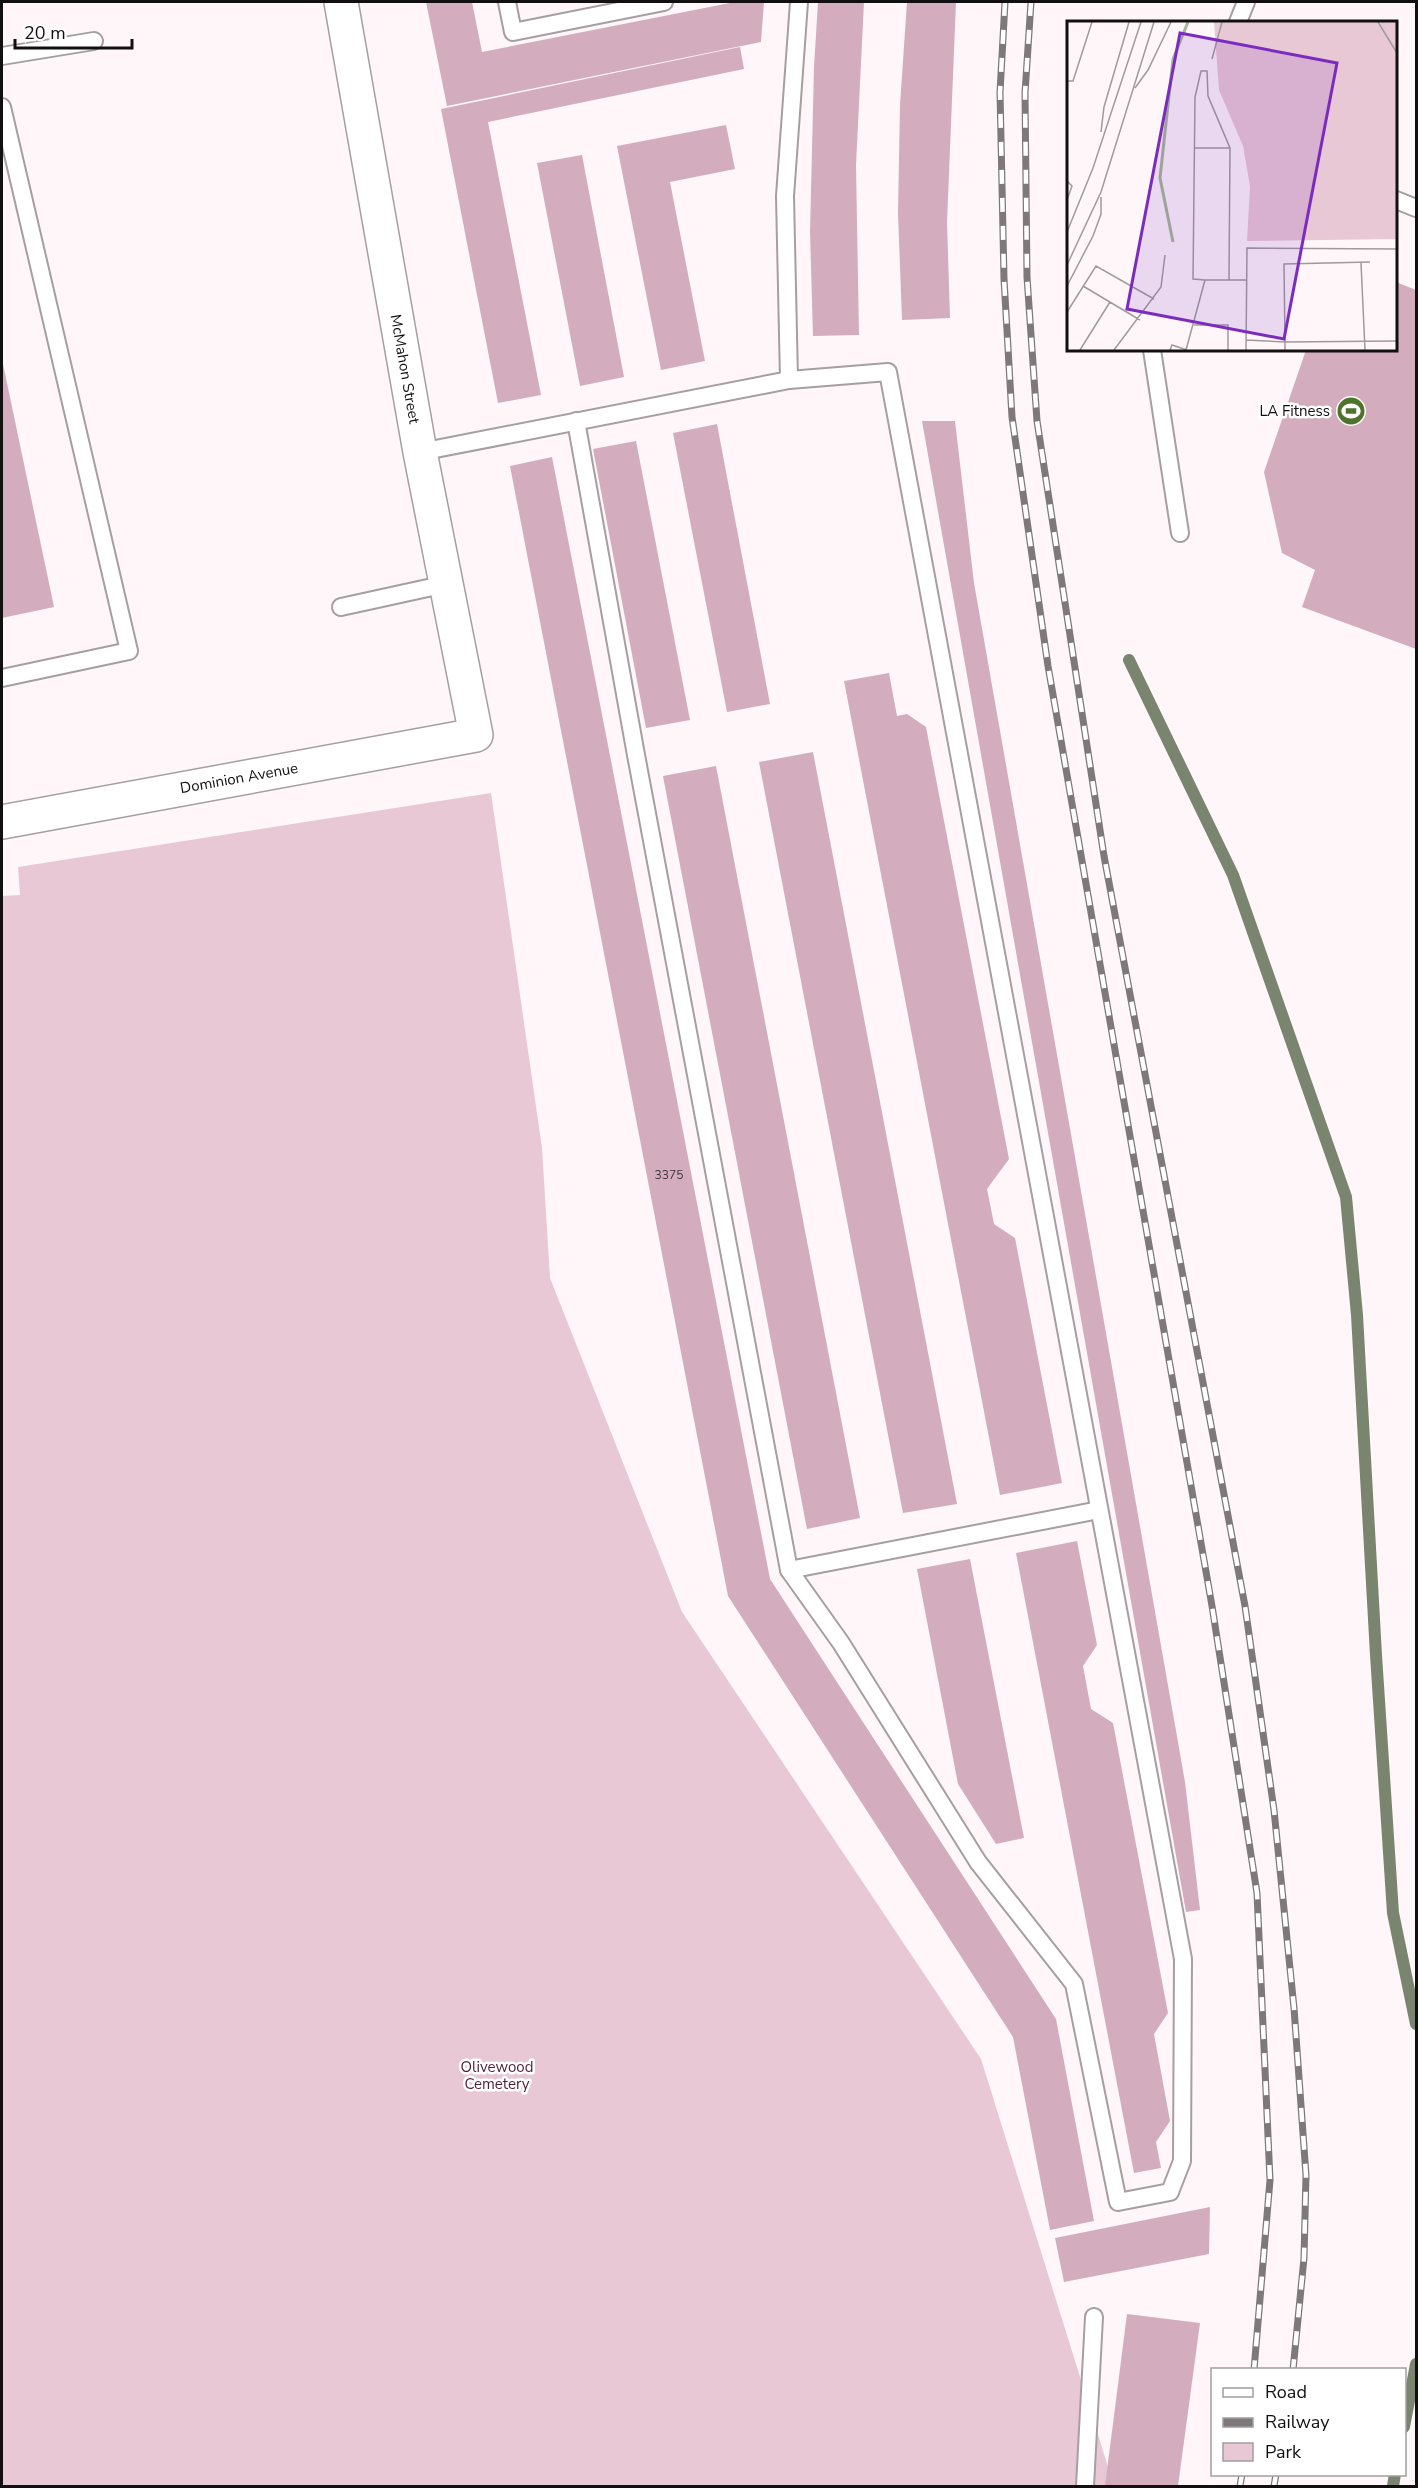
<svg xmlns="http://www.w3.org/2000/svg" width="1418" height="2488" font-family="'Nunito Sans',sans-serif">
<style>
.green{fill:#e9c8d5}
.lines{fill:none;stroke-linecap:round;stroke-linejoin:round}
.stream{stroke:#79856f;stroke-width:12}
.building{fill:#d3adbd}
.service-casing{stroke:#a69ea1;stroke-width:20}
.minor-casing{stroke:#a69ea1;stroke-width:36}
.service{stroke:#fff;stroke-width:16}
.minor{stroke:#fff;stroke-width:33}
.rail-casing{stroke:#7e787b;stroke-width:7}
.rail{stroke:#fff;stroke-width:4.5;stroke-dasharray:14;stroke-linecap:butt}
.labels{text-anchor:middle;stroke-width:5;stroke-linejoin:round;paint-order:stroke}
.number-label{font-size:12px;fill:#42363c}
.street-label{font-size:15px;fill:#120f11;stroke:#fff}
.poi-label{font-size:15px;fill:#120f11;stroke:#fff;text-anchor:end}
.park-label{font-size:15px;fill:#4f1e36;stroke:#fff}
.inset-river{fill:none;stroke:#a5b797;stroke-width:3}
.inset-road{fill:none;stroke:#a09a9c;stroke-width:1.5}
.view{fill:#7b2cbf;fill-opacity:0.15;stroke:#7b2cbf;stroke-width:3}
.inset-edge{fill:none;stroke:#120f11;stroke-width:3}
</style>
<rect width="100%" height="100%" fill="#fef6f9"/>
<path class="green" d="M 491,793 L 542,1148 L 550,1278 L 682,1612 L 981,2059 L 1114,2486 L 2,2486 L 2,896 L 20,895 L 18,867 Z"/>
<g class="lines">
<g class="stream">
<path d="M 1129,660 L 1233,875 L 1346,1197 L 1357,1315 L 1376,1655 L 1393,1913 L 1416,2024"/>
<path d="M 1404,2427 L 1416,2364"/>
<path d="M 1393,2486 L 1395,2474"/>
</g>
</g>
<g class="building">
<path d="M 426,2 L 472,2 L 482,52 L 735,2 L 764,2 L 761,42 L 447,106 Z"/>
<path d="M 818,2 L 864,2 L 856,165 L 859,335 L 813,336 L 810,232 L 814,67 Z"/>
<path d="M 907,2 L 956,2 L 947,222 L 950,318 L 902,320 L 898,213 L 900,105 Z"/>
<path d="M 740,47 L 744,69 L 488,122 L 541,395 L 498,403 L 441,109 Z"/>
<path d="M 726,125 L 735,169 L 670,182 L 705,361 L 661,370 L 617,146 Z"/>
<path d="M 582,155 L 624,377 L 580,386 L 537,163 Z"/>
<path d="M 1396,282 L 1416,290 L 1416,649 L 1302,607 L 1315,570 L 1282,553 L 1264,472 L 1306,350 L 1396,350 Z"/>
<path d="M 3,364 L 54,607 L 2,618 L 2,365 Z"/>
<path d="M 922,421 L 955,421 L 974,583 L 1185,1782 L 1200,1910 L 1186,1912 Z"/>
<path d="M 717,424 L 770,704 L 727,712 L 673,433 Z"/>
<path d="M 636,441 L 690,720 L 646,728 L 593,449 Z"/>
<path d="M 552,457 L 770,1579 L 1056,2019 L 1094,2221 L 1050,2230 L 1013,2037 L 728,1596 L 510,466 Z"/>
<path d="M 889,673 L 897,716 L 907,714 L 926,727 L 1009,1159 L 987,1189 L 994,1224 L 1015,1238 L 1062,1483 L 1000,1495 L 844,681 Z"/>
<path d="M 813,752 L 957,1504 L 903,1513 L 759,762 Z"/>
<path d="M 716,766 L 860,1518 L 807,1529 L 663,776 Z"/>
<path d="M 1077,1541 L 1097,1645 L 1083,1666 L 1091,1709 L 1113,1723 L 1168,2013 L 1154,2034 L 1170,2121 L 1156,2142 L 1161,2168 L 1134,2173 L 1016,1553 Z"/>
<path d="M 970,1559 L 1024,1838 L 996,1844 L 958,1784 L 917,1569 Z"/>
<path d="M 1210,2207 L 1209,2254 L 1064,2282 L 1055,2238 Z"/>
<path d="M 1127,2314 L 1200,2323 L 1178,2486 L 1105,2486 Z"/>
</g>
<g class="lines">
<g class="service-casing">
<g id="service">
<path d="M 507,2 L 513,32 L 664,2"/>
<path d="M 1238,22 L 1246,2"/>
<path d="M 2,56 L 94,41"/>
<path d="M 2,107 L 129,651 L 2,678"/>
<path d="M 1396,200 L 1416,208"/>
<path d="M 1152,350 L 1180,533"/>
<path d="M 576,421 L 636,755 L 789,1570 L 841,1643 L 978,1862 L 1074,1984 L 1118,2202 L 1170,2192 L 1182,2161 L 1183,1959 L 888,372 L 789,380"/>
<path d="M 420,452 L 789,380 L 785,196 L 799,2"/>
<path d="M 341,607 L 446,584"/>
<path d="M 789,1570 L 1099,1510"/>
<path d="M 1085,2486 L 1094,2317"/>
</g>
</g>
<g class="minor-casing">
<path id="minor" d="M 2,822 L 476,735 L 420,452 L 341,2"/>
</g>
<use href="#service" class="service"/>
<use href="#minor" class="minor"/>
<g class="rail-casing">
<g id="rail">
<path d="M 1005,2 L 1000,92 L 1004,279 L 1012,417 L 1048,666 L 1212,1606 L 1257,1893 L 1270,2180 L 1254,2370"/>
<path d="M 1031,2 L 1025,93 L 1027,277 L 1037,421 L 1104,856 L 1245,1606 L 1274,1810 L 1294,2008 L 1306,2175 L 1304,2258 L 1293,2370"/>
<path d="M 1240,2486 L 1242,2474"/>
<path d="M 1274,2486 L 1276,2474"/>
</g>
</g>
<use href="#rail" class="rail"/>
</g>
<defs>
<g id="stadium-disc" transform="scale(1.5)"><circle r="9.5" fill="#4f732b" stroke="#fff"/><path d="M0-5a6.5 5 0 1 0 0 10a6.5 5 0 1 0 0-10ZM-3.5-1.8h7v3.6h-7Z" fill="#fff"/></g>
</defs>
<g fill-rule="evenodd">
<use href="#stadium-disc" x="1351" y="411"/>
</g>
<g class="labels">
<g class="number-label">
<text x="669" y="1179">3375</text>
</g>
<g class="street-label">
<text transform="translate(405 369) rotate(80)" y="5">McMahon Street</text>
<text transform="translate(239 778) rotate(-10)" y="5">Dominion Avenue</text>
</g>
<g class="poi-label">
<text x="1330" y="416">LA Fitness</text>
</g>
<g class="park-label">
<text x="497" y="2072">Olivewood<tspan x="497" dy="17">Cemetery</tspan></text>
</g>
</g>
<g transform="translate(1067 21)">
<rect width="330" height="330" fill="#fef6f9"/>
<path d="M 147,1 L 330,1 L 330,218 L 180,220 L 183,165 L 176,125 L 152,69 Z" fill="#e9c8d5"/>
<path class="inset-river" d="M 106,221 L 93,157 L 106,38 L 121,1"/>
<path class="inset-road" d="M 311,1 L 330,32M 145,38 L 155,1M 0,60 L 6,60 L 25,1M 68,67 L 81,49 L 104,1M 34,111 L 37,86 L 62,1M 127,127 L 163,127M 0,160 L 5,165 L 0,179M 0,211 L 26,147 L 74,1M 294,242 L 298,329M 0,244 L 34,171 L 87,1M 138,259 L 126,258 L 128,76 L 134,50 L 140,50 L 141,75 L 163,127 L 162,259M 0,265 L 26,215 L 34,193 L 34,176M 16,265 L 73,299M 0,291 L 29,245 L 87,278M 127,304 L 161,304 L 161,329M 179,319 L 218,321 L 217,243 L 303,241M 13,329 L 43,281M 47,329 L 94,266 L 98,234M 103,329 L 105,324 L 120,329M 119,329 L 138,259 L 180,259M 179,329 L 180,227 L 330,228M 218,329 L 218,321 L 330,320"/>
<path class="view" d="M 113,12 L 270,42 L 217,318 L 60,288 Z"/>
<rect width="330" height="330" class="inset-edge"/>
</g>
<rect width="1418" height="2488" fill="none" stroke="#120f11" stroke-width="6"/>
<rect x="1211" y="2368" width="195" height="108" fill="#ffffff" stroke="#a09fa0" stroke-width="1.5"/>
<rect x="1223" y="2388" width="30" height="9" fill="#ffffff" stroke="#a09fa0" stroke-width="1.5"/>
<text x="1265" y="2398" font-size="18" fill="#120f11">Road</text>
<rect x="1223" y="2418" width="30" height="9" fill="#7e787b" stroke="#a09fa0" stroke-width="1.5"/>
<text x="1265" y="2428" font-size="18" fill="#120f11">Railway</text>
<rect x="1223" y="2443" width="30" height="18" fill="#e9c8d5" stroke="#a09fa0" stroke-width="1.5"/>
<text x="1265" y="2458" font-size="18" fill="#120f11">Park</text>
<path d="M15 39v9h117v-9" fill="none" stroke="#120f11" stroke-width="3"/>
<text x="24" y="39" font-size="18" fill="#120f11" stroke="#ffffff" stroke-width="4.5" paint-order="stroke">20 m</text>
</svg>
